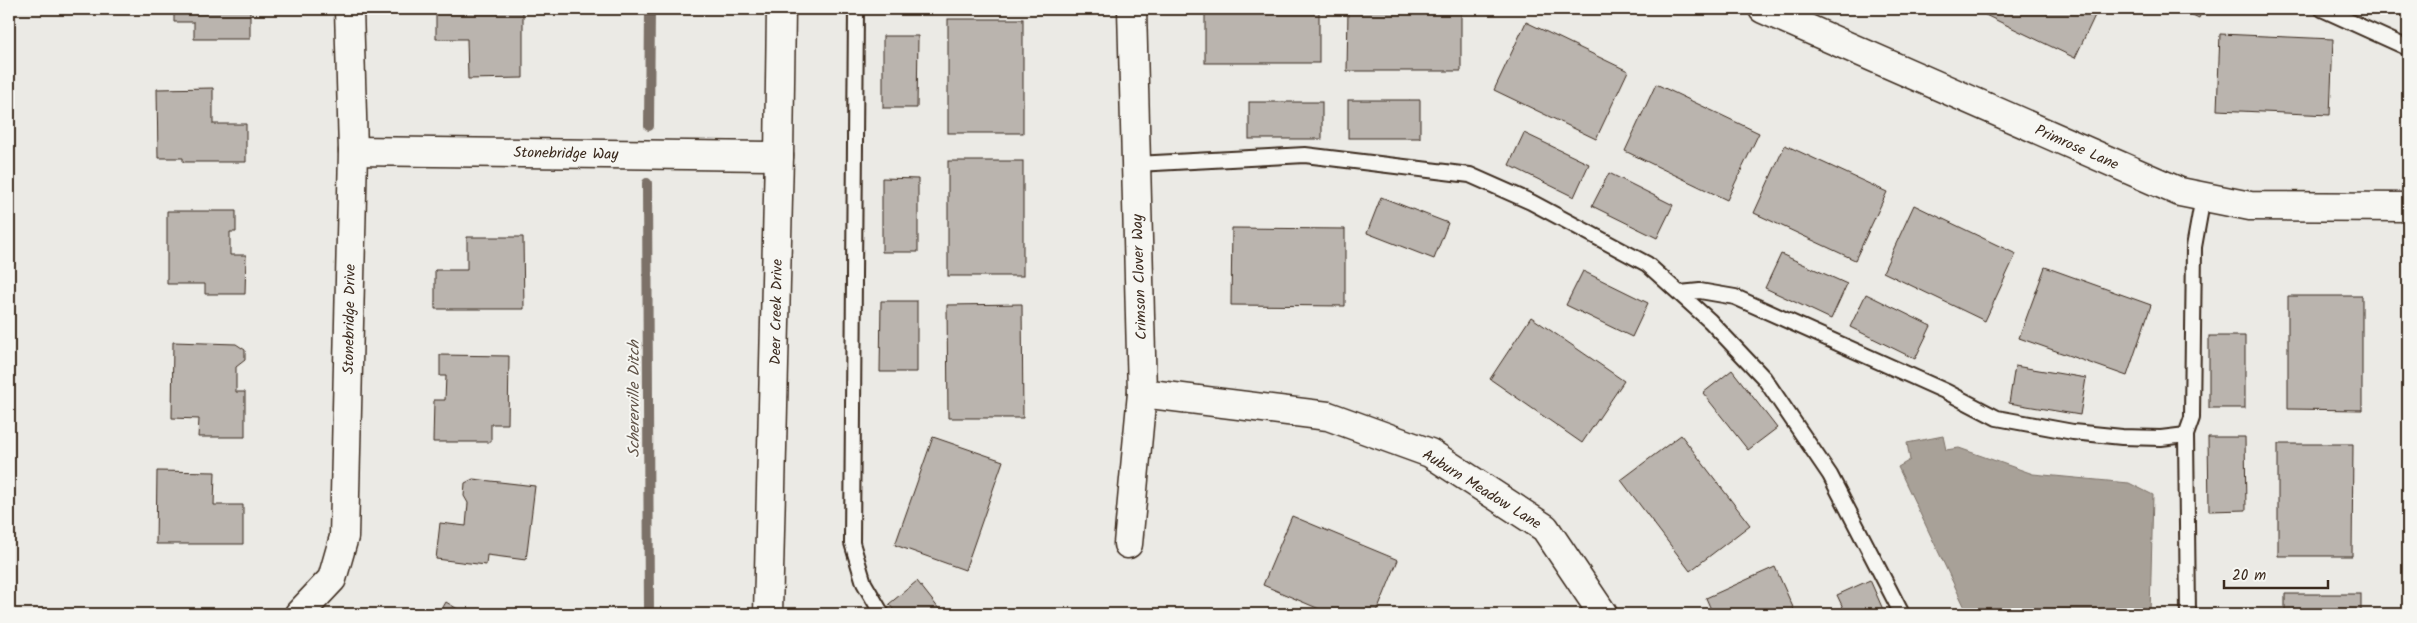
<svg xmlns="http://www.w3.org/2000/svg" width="2417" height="623" font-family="Kalam,sans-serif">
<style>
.water{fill:#a8a198;stroke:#7c7167}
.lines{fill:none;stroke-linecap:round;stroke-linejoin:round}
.stream{stroke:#7c7167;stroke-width:10}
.building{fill:#bab4ae;stroke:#3b2a1e}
.service-casing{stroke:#3b2a1e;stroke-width:18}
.minor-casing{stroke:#3b2a1e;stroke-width:31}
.service{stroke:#f6f6f2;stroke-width:14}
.minor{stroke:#f6f6f2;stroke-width:28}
.labels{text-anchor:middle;stroke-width:4;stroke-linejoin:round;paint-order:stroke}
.street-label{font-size:15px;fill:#3b2a1e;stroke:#f6f6f2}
.water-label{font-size:16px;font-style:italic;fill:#615449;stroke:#f6f6f2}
</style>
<rect width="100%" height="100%" fill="#ebeae5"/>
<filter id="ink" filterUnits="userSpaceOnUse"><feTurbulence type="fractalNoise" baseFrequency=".02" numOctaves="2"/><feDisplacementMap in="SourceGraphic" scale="10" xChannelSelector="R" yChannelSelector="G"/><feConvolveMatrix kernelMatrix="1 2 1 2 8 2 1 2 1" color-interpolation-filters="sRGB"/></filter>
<g filter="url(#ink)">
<path class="water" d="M 1943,436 L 1946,450 L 1959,448 L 2033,474 L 2129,483 L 2153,495 L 2150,614 L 1968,614 L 1898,467 L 1910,460 L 1907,443 Z"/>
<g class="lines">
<g class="stream">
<path d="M 649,126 L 650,9"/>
<path d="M 647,183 L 649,614"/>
</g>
</g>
<g class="building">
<path d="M 174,9 L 250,9 L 250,39 L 194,39 L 194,22 L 174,22 Z"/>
<path d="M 436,9 L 523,10 L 523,78 L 468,79 L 467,39 L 436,39 Z"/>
<rect x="1205" y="9" width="114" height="54"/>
<path d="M 1348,9 L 1461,9 L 1461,71 L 1347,71 Z"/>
<path d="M 1973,9 L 2098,9 L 2075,58 Z"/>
<path d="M 2180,9 L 2203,9 L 2199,18 Z"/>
<rect x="948" y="19" width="75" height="114"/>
<path d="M 1526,22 L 1628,71 L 1596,139 L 1494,90 Z"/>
<path d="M 2220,34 L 2333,39 L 2330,115 L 2217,110 Z"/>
<path d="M 883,36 L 918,36 L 917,108 L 883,108 Z"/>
<path d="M 1656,84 L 1759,133 L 1727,200 L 1625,151 Z"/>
<path d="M 213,88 L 213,124 L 246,124 L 246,162 L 183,162 L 183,158 L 158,158 L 157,89 Z"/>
<rect x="1348" y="100" width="72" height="38"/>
<rect x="1249" y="102" width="73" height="37"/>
<path d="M 1524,133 L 1589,164 L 1574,197 L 1509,165 Z"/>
<path d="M 1785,145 L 1887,192 L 1855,260 L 1754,213 Z"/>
<rect x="948" y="161" width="75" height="115"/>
<path d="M 1609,173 L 1673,205 L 1657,238 L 1592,206 Z"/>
<path d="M 882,178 L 918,179 L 918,252 L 882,252 Z"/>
<path d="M 1381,197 L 1448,223 L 1434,259 L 1367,233 Z"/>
<path d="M 1914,205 L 2016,254 L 1985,321 L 1883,272 Z"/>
<path d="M 167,211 L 236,211 L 236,232 L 230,232 L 230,255 L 246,255 L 245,294 L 205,294 L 205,284 L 167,284 Z"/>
<path d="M 1232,228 L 1345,229 L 1345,306 L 1231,305 Z"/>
<path d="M 467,237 L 523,237 L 524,309 L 435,309 L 435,270 L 467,270 Z"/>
<path d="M 1781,254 L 1847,284 L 1831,319 L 1765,288 Z"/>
<path d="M 2045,267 L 2151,305 L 2127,376 L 2019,338 Z"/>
<path d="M 1583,271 L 1648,303 L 1632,337 L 1566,305 Z"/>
<path d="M 1866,294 L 1931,326 L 1915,359 L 1850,327 Z"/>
<path d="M 2288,296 L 2362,296 L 2362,410 L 2288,409 Z"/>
<path d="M 881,301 L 917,301 L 917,372 L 880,372 Z"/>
<path d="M 1022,304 L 1023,418 L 948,418 L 947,305 Z"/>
<path d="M 1531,317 L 1624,381 L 1582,443 L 1490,379 Z"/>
<rect x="2209" y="336" width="36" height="72"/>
<path d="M 173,342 L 236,344 L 245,350 L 245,360 L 236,367 L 236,392 L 245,392 L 245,437 L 198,437 L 199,419 L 172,418 Z"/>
<path d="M 440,355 L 509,356 L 508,424 L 491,424 L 491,442 L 433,442 L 434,400 L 445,400 L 446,376 L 440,376 Z"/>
<path d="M 2015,366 L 2086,378 L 2080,415 L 2009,403 Z"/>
<path d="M 1732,370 L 1777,428 L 1748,450 L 1703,393 Z"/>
<path d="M 1681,435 L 1750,525 L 1690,571 L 1621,480 Z"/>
<path d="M 933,437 L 1003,461 L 965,570 L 895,545 Z"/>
<path d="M 2208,437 L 2245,437 L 2246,510 L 2209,511 Z"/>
<path d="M 2278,444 L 2353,444 L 2352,556 L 2278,556 Z"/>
<path d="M 157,471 L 215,472 L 214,505 L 243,505 L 243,544 L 156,544 Z"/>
<path d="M 473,479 L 535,486 L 526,560 L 487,555 L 486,565 L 436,559 L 440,523 L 466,526 L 468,503 L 464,496 L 465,483 Z"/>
<path d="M 1292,516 L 1398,560 L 1376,614 L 1331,614 L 1263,585 Z"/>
<path d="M 1775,567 L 1796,614 L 1713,614 L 1706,598 Z"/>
<path d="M 1870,580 L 1885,614 L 1846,614 L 1837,595 Z"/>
<path d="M 917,581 L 943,614 L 897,614 L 889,604 Z"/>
<rect x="2285" y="594" width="76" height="20"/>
<path d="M 446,602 L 466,614 L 439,614 Z"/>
</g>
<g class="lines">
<g class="service-casing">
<g id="service">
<path d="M 856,9 L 852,543 L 864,583 L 882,614"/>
<path d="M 2322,9 L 2408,48"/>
<path d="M 1136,164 L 1305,155 L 1470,175 L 1531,202 L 1647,264 L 1710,321 L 1764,378 L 1830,475 L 1902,614"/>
<path d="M 1680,293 L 1700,291 L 1735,297 L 1947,392 L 1997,418 L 2073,432 L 2122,437 L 2161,438 L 2186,435 L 2192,418 L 2194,247 L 2203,197"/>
<path d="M 2186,435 L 2188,614"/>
</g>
</g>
<g class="minor-casing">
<g id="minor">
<path d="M 1763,9 L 2180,192 L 2250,206 L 2408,207"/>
<path d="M 353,151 L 779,156"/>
<path d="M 1142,393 L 1328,416 L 1430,453 L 1545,528 L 1603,614"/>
<path d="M 1128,544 L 1142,393 L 1132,9"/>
<path d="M 299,614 L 332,579 L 344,537 L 353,151 L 349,9"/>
<path d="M 768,614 L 779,156 L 781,9"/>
</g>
</g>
<use href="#service" class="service"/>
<use href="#minor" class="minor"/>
</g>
</g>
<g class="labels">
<g class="street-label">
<text transform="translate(2077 147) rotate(24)" y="5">Primrose Lane</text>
<text transform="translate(566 153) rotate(1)" y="5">Stonebridge Way</text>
<text transform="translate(1139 277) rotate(-92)" y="5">Crimson Clover Way</text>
<text transform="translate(776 312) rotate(-89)" y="5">Deer Creek Drive</text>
<text transform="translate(349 319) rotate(-89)" y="5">Stonebridge Drive</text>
<text transform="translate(1482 489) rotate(32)" y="5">Auburn Meadow Lane</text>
</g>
<g class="water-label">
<text transform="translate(633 399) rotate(-90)" y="6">Schererville Ditch</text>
</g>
</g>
<rect width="2417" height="623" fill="none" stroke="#f6f6f2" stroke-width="30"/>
<rect x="15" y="15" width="2387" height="593" fill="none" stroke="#3b2a1e" stroke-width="2" filter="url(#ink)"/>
<path d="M2224 580v8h104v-8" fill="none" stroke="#3b2a1e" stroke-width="2.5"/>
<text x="2232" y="580" font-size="15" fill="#3b2a1e" stroke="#f6f6f2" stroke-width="4" paint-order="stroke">20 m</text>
</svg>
